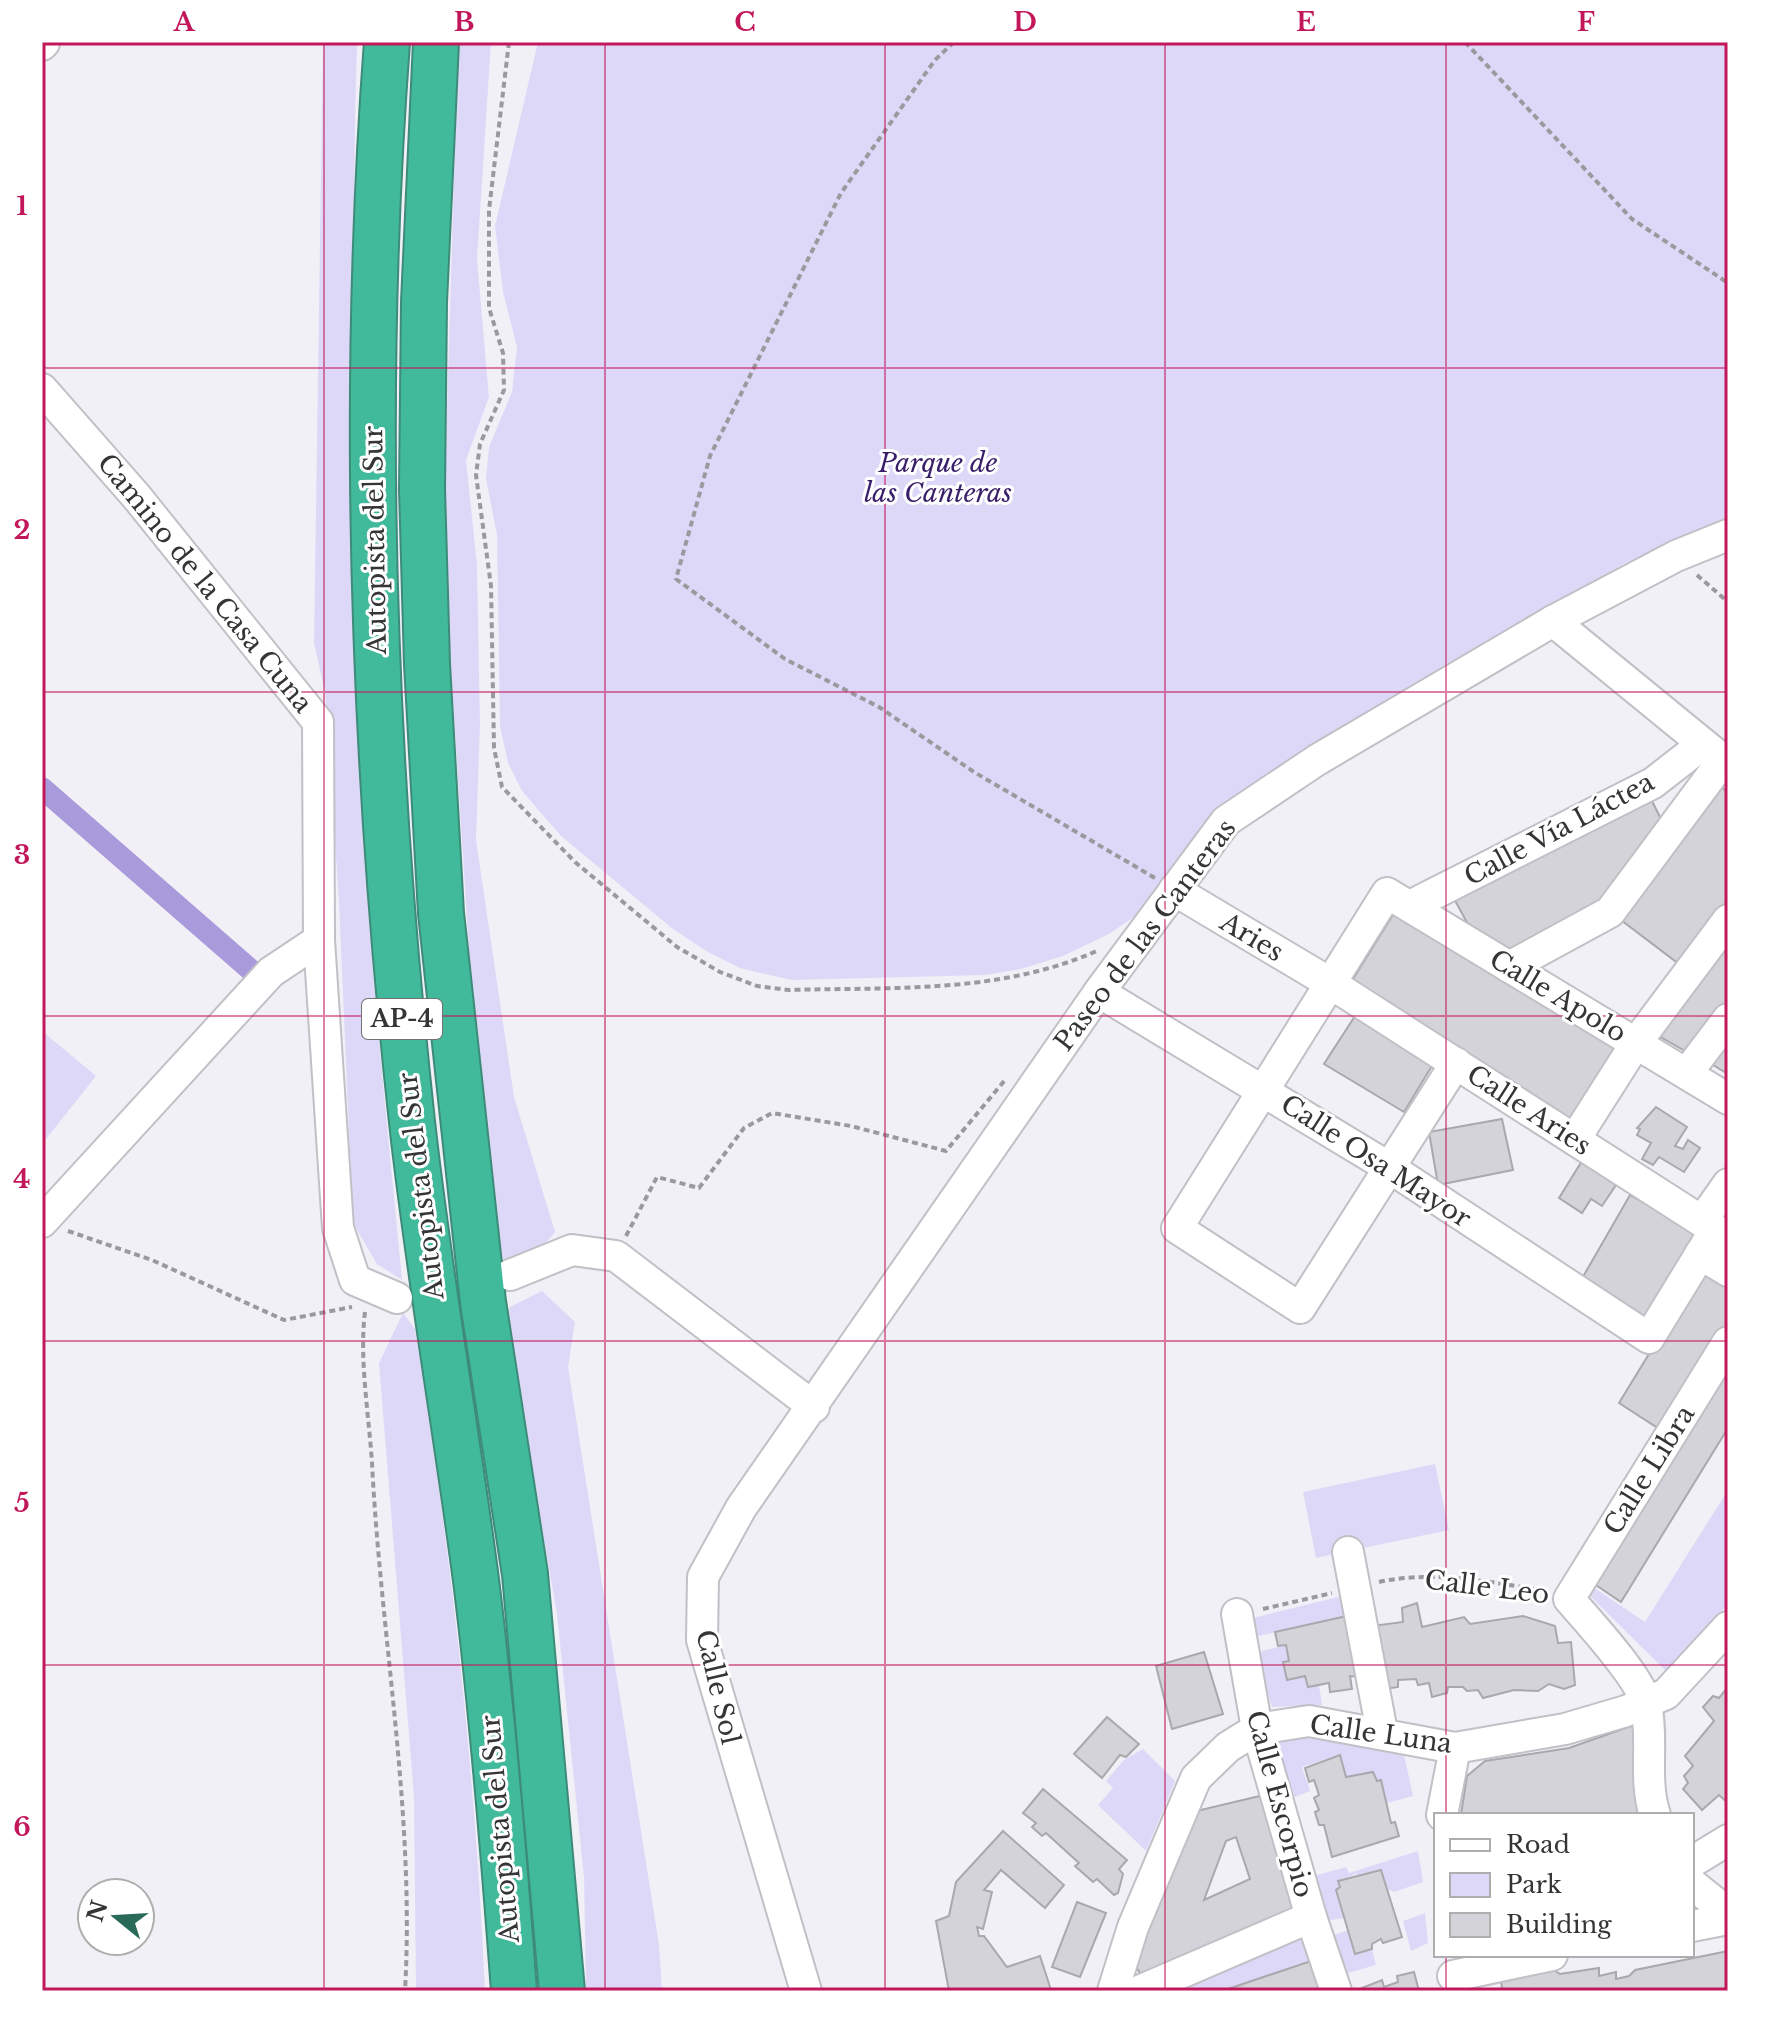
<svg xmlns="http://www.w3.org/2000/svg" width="1770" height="2033" font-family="'Libre Baskerville',serif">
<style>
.green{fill:#ded8f8}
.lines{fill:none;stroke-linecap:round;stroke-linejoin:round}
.canal{stroke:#a99adb;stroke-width:22}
.building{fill:#d4d3d9;stroke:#a9a8ad;stroke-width:2;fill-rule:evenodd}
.minor-casing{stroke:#c1c0c6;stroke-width:34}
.highway-casing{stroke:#3d8b78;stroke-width:48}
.path{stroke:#9a9a9e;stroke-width:4;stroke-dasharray:6 4;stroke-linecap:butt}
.minor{stroke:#fff;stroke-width:30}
.highway{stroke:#41ba9b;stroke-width:44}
.grid{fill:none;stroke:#c2185b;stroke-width:2;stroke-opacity:0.55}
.labels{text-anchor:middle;stroke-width:6;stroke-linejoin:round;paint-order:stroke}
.shield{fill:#fff;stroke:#727273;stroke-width:2}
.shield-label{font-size:24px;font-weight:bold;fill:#353537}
.park-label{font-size:26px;font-style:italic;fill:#391e6a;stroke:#fff}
.street-label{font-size:26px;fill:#353537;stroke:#fff}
.neatline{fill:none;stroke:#c2185b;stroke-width:3}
.grid-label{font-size:26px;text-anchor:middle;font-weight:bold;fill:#c2185b}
</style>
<rect width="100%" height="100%" fill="#f1f0f6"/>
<g class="green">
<path d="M 323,42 L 357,42 C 350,295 353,549 363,802 C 369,962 387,1121 402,1280 L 377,1264 L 353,1223 L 339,902 L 325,692 L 314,643 Z"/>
<path d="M 458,42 L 491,42 L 477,259 L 489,397 L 466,460 L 477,565 L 480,725 L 476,840 L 514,1097 L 555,1232 L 545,1244 L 500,1261 L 470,966 L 443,544 Z"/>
<path d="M 538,42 L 1728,42 L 1728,520 L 1625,563 L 1279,766 L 1225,805 L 1147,908 L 1109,934 L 1063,956 L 1021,969 L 985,975 L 791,980 L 740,968 L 706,951 L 673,929 L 561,836 L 522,791 L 508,763 L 500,726 L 497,535 L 486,479 L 489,447 L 512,392 L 517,347 L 503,292 L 495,226 Z"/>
<path d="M 42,1031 L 96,1076 L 42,1144 Z"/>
<path d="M 542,1291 L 575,1322 L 568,1367 L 659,1945 L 662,1991 L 586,1991 L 584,1877 L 557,1614 L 506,1321 L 510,1307 Z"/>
<path d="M 403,1313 L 415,1329 C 451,1548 475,1769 485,1991 L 416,1991 L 414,1797 L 379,1363 Z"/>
<path d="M 1435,1464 L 1449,1530 L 1316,1558 L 1303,1492 Z"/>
<path d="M 1728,1490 L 1728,1604 L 1667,1672 L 1583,1589 L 1587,1583 L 1645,1622 Z"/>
<path d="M 1350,1594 L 1347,1616 L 1250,1638 L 1245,1620 Z"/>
<path d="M 1286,1645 L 1289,1661 L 1284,1662 L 1305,1676 L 1308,1687 L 1319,1685 L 1322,1705 L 1272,1707 L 1255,1653 Z"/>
<path d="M 1295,1738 L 1334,1739 L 1404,1754 L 1413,1796 L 1387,1803 L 1381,1780 L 1377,1781 L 1373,1772 L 1346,1777 L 1340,1755 L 1302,1767 L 1310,1791 L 1287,1800 L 1275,1743 Z"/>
<path d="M 1143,1749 L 1175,1781 L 1146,1851 L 1098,1805 L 1113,1788 L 1106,1781 L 1124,1760 Z"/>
<path d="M 1418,1851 L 1423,1882 L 1394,1892 L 1356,1874 L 1338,1881 L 1344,1918 L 1324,1921 L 1310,1877 L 1346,1867 L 1349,1873 Z"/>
<path d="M 1425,1913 L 1428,1943 L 1411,1951 L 1403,1921 Z"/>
<path d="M 1348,1930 L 1355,1954 L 1372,1949 L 1376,1965 L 1341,1975 L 1329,1937 Z"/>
<path d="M 1305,1931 L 1314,1960 L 1222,1991 L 1153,1991 Z"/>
</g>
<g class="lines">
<path class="canal" d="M 42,788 L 253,972"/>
</g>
<g class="building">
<path d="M 1718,785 L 1728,792 L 1728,900 L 1679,964 L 1617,917 Z"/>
<path d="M 1649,795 L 1665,827 L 1607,906 L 1513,952 L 1470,928 L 1453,897 Z"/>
<path d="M 1394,913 L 1620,1046 L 1569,1123 L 1350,984 Z"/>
<path d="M 1728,942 L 1728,1007 L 1692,1055 L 1657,1035 Z"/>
<path d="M 1355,1016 L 1433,1064 L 1404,1112 L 1324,1064 Z"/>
<path d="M 1728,1035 L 1728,1074 L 1708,1062 Z"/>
<path d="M 1656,1107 L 1687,1127 L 1675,1146 L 1683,1149 L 1688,1140 L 1700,1148 L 1684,1172 L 1659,1157 L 1653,1165 L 1642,1159 L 1651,1143 L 1637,1135 L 1640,1129 L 1637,1128 Z"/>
<path d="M 1502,1119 L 1513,1170 L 1438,1185 L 1429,1132 Z"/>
<path d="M 1582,1161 L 1616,1185 L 1602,1206 L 1591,1199 L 1582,1213 L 1559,1198 Z"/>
<path d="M 1630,1195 L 1699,1232 L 1644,1323 L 1580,1282 Z"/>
<path d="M 1701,1269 L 1728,1284 L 1728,1332 L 1664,1432 L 1619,1403 Z"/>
<path d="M 1728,1361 L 1728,1428 L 1621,1602 L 1590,1581 Z"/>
<path d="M 1417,1603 L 1422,1627 L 1464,1617 L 1470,1624 L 1523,1616 L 1555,1626 L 1558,1643 L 1571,1642 L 1575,1685 L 1564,1689 L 1549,1684 L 1538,1691 L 1514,1690 L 1483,1698 L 1478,1690 L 1467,1691 L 1463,1687 L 1448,1687 L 1447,1693 L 1432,1697 L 1429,1683 L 1418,1685 L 1416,1679 L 1398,1680 L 1398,1687 L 1384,1689 L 1372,1626 L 1403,1622 L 1402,1608 Z"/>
<path d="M 1347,1616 L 1360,1677 L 1350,1676 L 1352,1689 L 1330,1692 L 1329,1683 L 1308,1687 L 1305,1676 L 1287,1680 L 1283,1662 L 1289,1661 L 1286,1645 L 1278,1646 L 1275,1632 Z"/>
<path d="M 1204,1652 L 1223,1714 L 1172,1729 L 1156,1666 Z"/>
<path d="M 1728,1687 L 1728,1803 L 1719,1795 L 1702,1810 L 1683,1789 L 1688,1783 L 1684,1776 L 1693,1766 L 1685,1756 L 1714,1721 L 1703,1707 L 1713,1696 L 1719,1698 Z"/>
<path d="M 1107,1717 L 1139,1744 L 1126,1757 L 1120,1755 L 1102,1778 L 1074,1754 Z"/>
<path d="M 1631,1726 L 1637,1729 L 1644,1815 L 1461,1815 L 1467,1776 L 1485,1761 L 1569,1748 Z"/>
<path d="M 1340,1755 L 1346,1777 L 1373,1772 L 1377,1781 L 1381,1780 L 1391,1823 L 1395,1822 L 1399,1836 L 1332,1857 L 1324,1825 L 1319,1825 L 1315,1812 L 1319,1810 L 1314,1798 L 1319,1795 L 1314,1780 L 1309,1782 L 1305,1768 Z"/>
<path d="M 1043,1789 L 1127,1860 L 1119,1869 L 1123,1874 L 1118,1893 L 1114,1895 L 1097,1879 L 1093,1882 L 1075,1866 L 1079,1863 L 1046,1833 L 1042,1836 L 1032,1827 L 1036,1823 L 1023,1813 Z"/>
<path d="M 1264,1795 L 1296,1909 L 1144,1980 L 1132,1960 L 1192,1812 ZM 1236,1837 L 1250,1879 L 1204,1900 L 1226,1841 Z"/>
<path d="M 1003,1831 L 1064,1885 L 1045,1908 L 1001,1870 L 984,1890 L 992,1892 L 983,1929 L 977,1927 L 979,1936 L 984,1936 L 1007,1967 L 1040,1956 L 1051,1990 L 949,1991 L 936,1921 L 949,1916 L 956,1882 Z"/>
<path d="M 1381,1870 L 1402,1937 L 1383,1943 L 1381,1939 L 1372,1944 L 1372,1949 L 1355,1954 L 1336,1890 L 1340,1887 L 1338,1881 Z"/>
<path d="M 1077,1902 L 1106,1913 L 1080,1977 L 1052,1967 Z"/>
<path d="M 1728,1951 L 1728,1991 L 1502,1991 L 1502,1988 L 1501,1981 L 1538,1974 L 1549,1967 L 1560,1974 L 1599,1968 L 1599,1976 L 1616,1972 L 1616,1979 L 1629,1976 L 1635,1970 Z"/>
<path d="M 1314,1960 L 1324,1991 L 1222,1991 Z"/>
<path d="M 1414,1972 L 1419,1991 L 1364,1991 L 1362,1988 L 1382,1980 L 1384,1987 L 1398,1982 L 1397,1976 Z"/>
</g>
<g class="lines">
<g class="minor-casing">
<g id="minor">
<path d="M 42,45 L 44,43"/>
<path d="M 42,389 L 136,496 L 318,722 L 319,940"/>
<path d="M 1553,621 L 1717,755"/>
<path d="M 1174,890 L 1330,983 L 1728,1238"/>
<path d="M 1410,906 L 1653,783 L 1703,744"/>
<path d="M 1509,967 L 1610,912 L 1723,760"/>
<path d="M 1099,992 L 1390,1168 L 1649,1338 L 1715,1230"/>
<path d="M 1456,1063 L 1300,1308 L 1177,1228 L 1387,893 L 1728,1099"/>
<path d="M 1687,1073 L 1728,1019"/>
<path d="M 1575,1139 L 1636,1043 L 1728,920"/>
<path d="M 1702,1221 L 1728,1184"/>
<path d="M 42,1222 L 271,972 L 319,940 L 338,1228 L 355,1280 L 397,1298"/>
<path d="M 1700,1254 L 1728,1271"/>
<path d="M 510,1275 L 572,1250 L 616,1256 L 814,1407"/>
<path d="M 1348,1552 L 1382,1732"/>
<path d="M 1237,1614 L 1257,1729 L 1311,1917 L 1336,1991"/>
<path d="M 1442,1815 L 1455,1748"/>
<path d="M 1655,1815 C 1643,1778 1654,1741 1646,1704 C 1641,1678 1588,1621 1569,1599 L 1728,1342"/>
<path d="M 1692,1862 L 1728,1840"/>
<path d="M 1692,1884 L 1728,1913"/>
<path d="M 1692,1926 L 1728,1919"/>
<path d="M 1453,1976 L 1552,1955"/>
<path d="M 806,1991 L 702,1640 L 703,1577 L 741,1508 L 1099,992 L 1226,821 L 1317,760 L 1553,621 L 1676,556 L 1728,535"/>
<path d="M 1113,1991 L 1133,1927 L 1196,1778 L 1228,1747 L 1257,1729 L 1309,1721 L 1455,1748 L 1565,1729 L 1626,1711 L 1666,1694 L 1728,1627"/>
<path d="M 1139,1991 L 1311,1917"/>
</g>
</g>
<g class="highway-casing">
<g id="highway">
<path d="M 387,42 C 360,402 373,764 412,1122 C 429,1275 456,1427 476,1580 C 493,1717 504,1854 514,1991"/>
<path d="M 436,42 L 424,302 L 422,489 L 427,664 L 441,913 L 483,1302 L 525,1574 L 562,1991"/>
</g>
</g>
<g class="path">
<path d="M 509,42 L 489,210 L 489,308 L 503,353 L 504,390 L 480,444 L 476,475 L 491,586 L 494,748 L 502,787 L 575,862 L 677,947 L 720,972 L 757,986 L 789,990 C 894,987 1001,994 1099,950"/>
<path d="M 954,42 L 935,60 L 841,193 L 710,456 L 676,579 L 785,659 L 879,707 L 974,772 L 1155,878"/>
<path d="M 1465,42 L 1632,219 L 1728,283"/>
<path d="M 1697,575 L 1728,602"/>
<path d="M 68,1231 L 152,1260 L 284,1320 L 352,1307"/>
<path d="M 626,1236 L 657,1177 L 699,1188 L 744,1128 L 772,1113 L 851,1126 L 946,1151 L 1005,1080"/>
<path d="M 365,1312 C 359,1358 369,1416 372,1463 C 381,1640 415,1813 405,1991"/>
<path d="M 1379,1582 C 1433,1570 1492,1582 1545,1591"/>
<path d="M 1263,1609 L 1332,1593"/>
</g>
<use href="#minor" class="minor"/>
<use href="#highway" class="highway"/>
</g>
<path class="grid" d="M 324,42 L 324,1991M 605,42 L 605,1991M 885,42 L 885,1991M 1165,42 L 1165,1991M 1446,42 L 1446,1815M 42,368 L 1728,368M 42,692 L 1728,692M 42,1016 L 1728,1016M 42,1341 L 1728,1341M 42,1665 L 1728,1665M 1446,1955 L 1446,1991"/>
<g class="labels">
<rect class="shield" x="362" y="999" width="80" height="40" rx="6"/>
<g class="shield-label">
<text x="402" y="1027">AP-4</text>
</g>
<g class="park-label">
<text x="938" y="472">Parque de<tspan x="938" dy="30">las Canteras</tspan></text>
</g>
<g class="street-label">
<text transform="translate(375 540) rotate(-91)" y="9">Autopista del Sur</text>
<text transform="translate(205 583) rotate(51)" y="9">Camino de la Casa Cuna</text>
<text transform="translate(1559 829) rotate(-28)" y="9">Calle Vía Láctea</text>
<text transform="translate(1145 935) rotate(-53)" y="9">Paseo de las Canteras</text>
<text transform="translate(1252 937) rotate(31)" y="9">Aries</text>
<text transform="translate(1558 996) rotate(31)" y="9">Calle Apolo</text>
<text transform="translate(1529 1110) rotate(33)" y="9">Calle Aries</text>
<text transform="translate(1376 1161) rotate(33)" y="9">Calle Osa Mayor</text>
<text transform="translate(421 1186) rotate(-97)" y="9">Autopista del Sur</text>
<text transform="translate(1649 1470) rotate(-58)" y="9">Calle Libra</text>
<text transform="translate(1487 1587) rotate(7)" y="9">Calle Leo</text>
<text transform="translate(718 1687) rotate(77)" y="9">Calle Sol</text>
<text transform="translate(1381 1734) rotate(8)" y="9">Calle Luna</text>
<text transform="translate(1280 1804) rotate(75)" y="9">Calle Escorpio</text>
<text transform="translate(500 1829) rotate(-95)" y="9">Autopista del Sur</text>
</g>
</g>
<rect width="1770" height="2033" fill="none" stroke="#ffffff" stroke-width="88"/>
<rect x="1434" y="1813" width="260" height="144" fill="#ffffff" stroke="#aeaeaf" stroke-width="2"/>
<rect x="1450" y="1839" width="40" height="12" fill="#ffffff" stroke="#aeaeaf" stroke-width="2"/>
<text x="1506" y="1853" font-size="24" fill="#353537">Road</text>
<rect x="1450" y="1873" width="40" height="24" fill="#ded8f8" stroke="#aeaeaf" stroke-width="2"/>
<text x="1506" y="1893" font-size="24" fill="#353537">Park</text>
<rect x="1450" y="1913" width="40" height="24" fill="#d4d3d9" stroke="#aeaeaf" stroke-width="2"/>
<text x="1506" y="1933" font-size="24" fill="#353537">Building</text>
<g transform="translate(116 1917) rotate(288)"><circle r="38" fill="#ffffff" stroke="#aeaeaf" stroke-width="2"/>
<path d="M0-6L14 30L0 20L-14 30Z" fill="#286957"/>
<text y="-12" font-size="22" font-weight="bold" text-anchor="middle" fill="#353537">N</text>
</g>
<rect x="44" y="44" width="1682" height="1945" class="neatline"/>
<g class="grid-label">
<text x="184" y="31">A</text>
<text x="464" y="31">B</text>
<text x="745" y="31">C</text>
<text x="1025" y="31">D</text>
<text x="1306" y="31">E</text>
<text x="1586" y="31">F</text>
<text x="22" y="215">1</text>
<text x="22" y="539">2</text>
<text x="22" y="864">3</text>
<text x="22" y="1188">4</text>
<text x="22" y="1512">5</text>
<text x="22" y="1836">6</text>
</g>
</svg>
